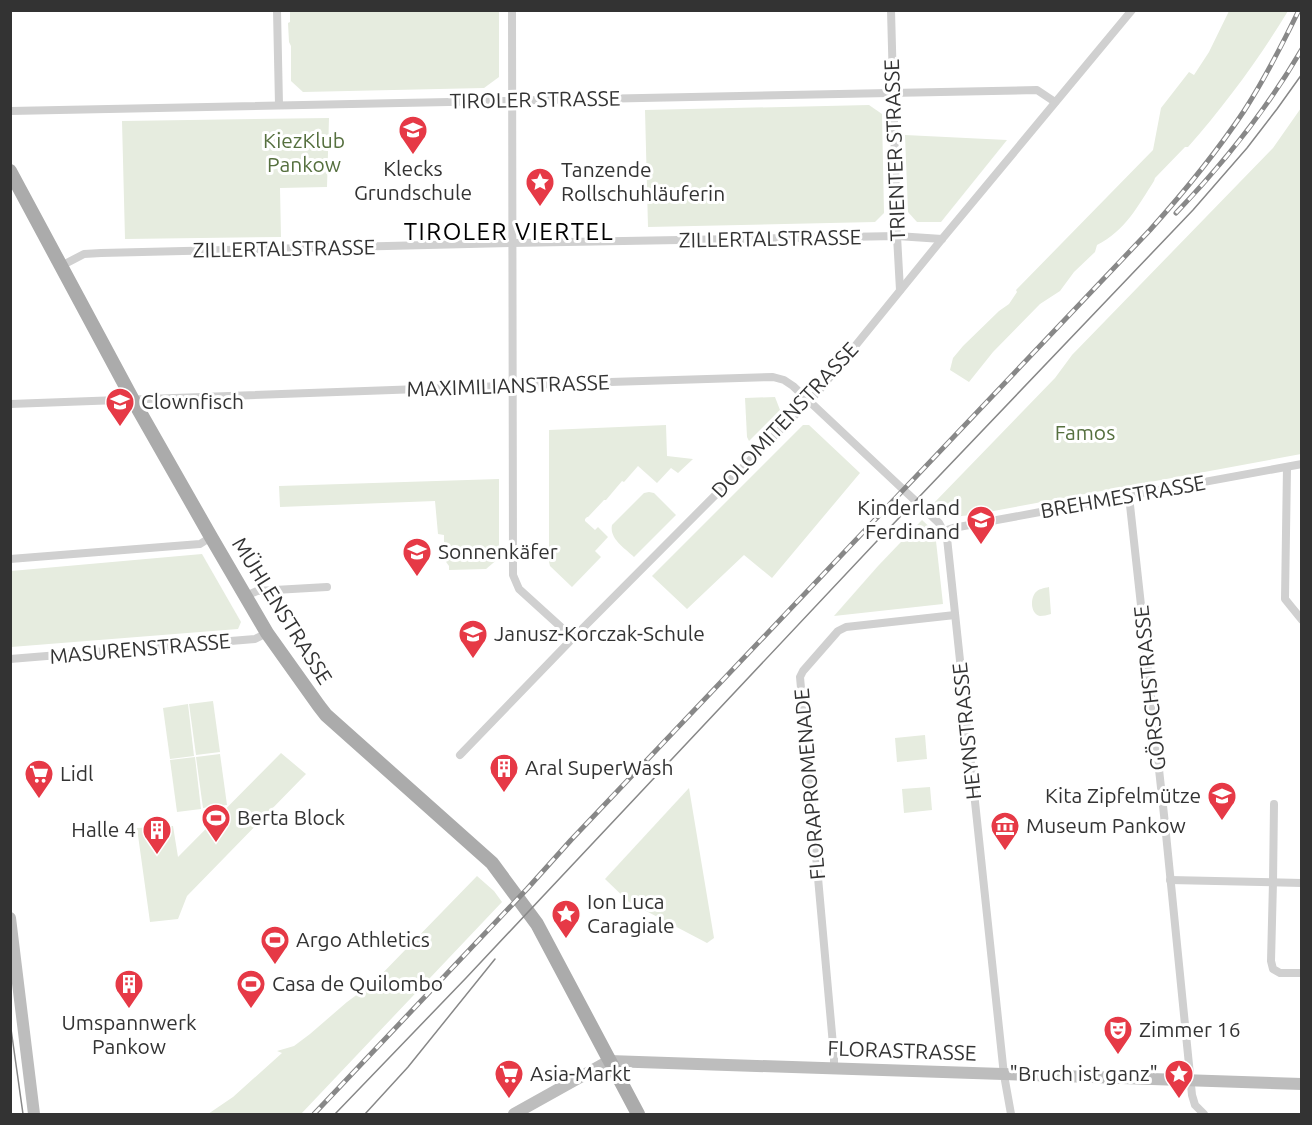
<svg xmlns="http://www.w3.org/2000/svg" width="1312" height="1125" font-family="Ubuntu,sans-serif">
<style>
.green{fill:#e6ecdf}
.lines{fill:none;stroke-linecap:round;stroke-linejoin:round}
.street{stroke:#d0d0d0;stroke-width:8}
.secondary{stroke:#bdbdbd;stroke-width:12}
.primary{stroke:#ababab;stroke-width:14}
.tram{stroke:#888;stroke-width:1.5}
.rail-casing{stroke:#888;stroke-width:5}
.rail{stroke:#fff;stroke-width:3;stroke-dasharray:9;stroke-linecap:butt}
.labels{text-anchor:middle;stroke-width:6;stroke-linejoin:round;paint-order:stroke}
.street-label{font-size:21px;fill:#333;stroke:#fff}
.park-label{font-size:21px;fill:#56703f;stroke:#fff}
.poi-label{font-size:21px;fill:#333;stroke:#fff;text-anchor:start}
.quarter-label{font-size:24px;letter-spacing:1.5px;fill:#000;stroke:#fff}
</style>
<rect width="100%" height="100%" fill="#fff"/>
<g class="green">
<path d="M 290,11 L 499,11 L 499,77 L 484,88 L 303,92 L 291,81 L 291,46 L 289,42 L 288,23 L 290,22 Z"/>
<path d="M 1229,11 L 1288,11 C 1259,59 1225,105 1188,147 L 1185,147 L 1155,178 L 1154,181 C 1138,206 1125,231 1097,245 L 1095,252 L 1074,272 L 1060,291 L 1040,304 L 993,352 L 969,382 L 950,370 L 953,358 L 963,346 L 999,311 L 1009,304 L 1017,292 L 1016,290 L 1153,150 L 1161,108 L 1189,72 L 1194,75 L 1209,52 Z"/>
<path d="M 869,105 L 882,114 L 884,213 L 875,222 L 648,227 L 645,110 Z"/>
<path d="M 1301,108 L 1301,454 L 972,515 C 950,517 950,520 933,504 L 1055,378 L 1072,355 L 1273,148 Z"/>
<path d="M 329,118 L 327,187 L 280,188 L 281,237 L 125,239 L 122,121 Z"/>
<path d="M 905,135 L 1007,140 L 941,222 L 917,222 L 908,212 Z"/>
<path d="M 775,397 L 780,410 L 749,441 L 747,437 L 745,398 Z"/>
<path d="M 666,425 L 667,456 L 693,459 L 678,473 L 671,468 L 657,483 L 638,466 L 624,482 L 622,481 L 606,500 L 604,500 L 588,517 L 587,517 L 585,519 L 585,521 L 595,530 L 598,527 L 608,537 L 595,551 L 601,557 L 572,587 L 550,566 L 549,562 L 549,430 Z"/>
<path d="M 803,425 L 809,425 L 860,473 L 772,578 L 744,555 L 687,609 L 652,576 Z"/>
<path d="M 499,479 L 499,558 L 486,569 L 449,570 L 449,566 L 444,559 L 444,535 L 438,534 L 435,501 L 280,507 L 279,486 Z"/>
<path d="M 649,492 L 654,493 L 676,515 L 634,557 C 626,549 609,539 612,525 L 644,493 Z"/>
<path d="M 922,520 L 935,532 L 943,604 L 834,616 L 878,566 Z"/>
<path d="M 202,554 L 241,622 L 238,629 L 11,647 L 11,571 Z"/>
<path d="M 1049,587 L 1051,614 C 1047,615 1044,616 1040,616 C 1031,614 1030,600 1035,593 C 1038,589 1044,588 1049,587 Z"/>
<path d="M 213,701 L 220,752 L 196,755 L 189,704 Z"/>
<path d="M 188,704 L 194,756 L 170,759 L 163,708 Z"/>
<path d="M 925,735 L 927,759 L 897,762 L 895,738 Z"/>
<path d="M 281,753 L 306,774 L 187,896 L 178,919 L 150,922 L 137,828 L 173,826 L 178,857 Z"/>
<path d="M 220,754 L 227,805 L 203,808 L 196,757 Z"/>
<path d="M 195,757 L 201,809 L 177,812 L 170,760 Z"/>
<path d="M 930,787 L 932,810 L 904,813 L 902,789 Z"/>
<path d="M 689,788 L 714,938 L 707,943 L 629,902 L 605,879 Z"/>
<path d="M 477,876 L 494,891 L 502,902 L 301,1114 L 208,1114 L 233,1097 L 282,1053 L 277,1051 L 294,1046 L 310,1034 L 347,1002 L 374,982 Z"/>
</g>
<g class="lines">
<g class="street">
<path d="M 277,10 L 279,105"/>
<path d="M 512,10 L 513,575 L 519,589 L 573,638"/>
<path d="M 891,10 L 897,236 L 900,290"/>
<path d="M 10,111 L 1037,90 L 1055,102"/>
<path d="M 61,266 L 84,254 L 101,253 L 511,243 L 897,236 L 942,239"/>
<path d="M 10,404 L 610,382 L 773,377 L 784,380 L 793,386 L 939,523 L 947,538 L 1004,1075 L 1011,1114"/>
<path d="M 1287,467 L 1285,599 L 1302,620"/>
<path d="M 1129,496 L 1165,824 L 1192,1095 L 1195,1105 L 1204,1114"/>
<path d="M 944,531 L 953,528 L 1302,464"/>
<path d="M 10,559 L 200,544 L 211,537"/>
<path d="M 246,596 L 257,591 L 327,587"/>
<path d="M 10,659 L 255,639 L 267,633"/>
<path d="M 460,755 L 573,638 L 817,393 L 942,239 L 1132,10"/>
<path d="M 1274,804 L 1273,882 L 1271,961 L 1273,969 L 1280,973 L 1302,973"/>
<path d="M 1170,880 L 1302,883"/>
<path d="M 834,1068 L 834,1056 L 800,677 L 803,671 L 838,631 L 846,627 L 955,615"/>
</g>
<g class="secondary">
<path d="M 10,918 L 34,1114"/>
<path d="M 514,1114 L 609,1061 L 1302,1084"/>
</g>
<path class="primary" d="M 10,171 L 133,400 L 211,537 L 267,633 L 319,706 L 326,715 L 492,863 L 537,924 L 638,1114"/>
<g class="tram">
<path d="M 10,1022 L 23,1114"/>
<path d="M 335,1114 L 466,978 L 877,541 L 1193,210 L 1247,148 L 1277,109 L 1302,74"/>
<path d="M 365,1114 L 408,1067 L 495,959"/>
</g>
<g class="rail-casing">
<g id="rail">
<path d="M 1176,213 C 1224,163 1267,109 1302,49"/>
<path d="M 314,1114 L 527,889 L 571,840 L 1150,230 C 1184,192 1216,153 1244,111 C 1264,80 1282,45 1299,10"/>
</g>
</g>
<use href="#rail" class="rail"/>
</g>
<defs>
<g id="school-pin" transform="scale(1.5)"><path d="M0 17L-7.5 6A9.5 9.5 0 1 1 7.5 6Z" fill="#e63946" stroke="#fff"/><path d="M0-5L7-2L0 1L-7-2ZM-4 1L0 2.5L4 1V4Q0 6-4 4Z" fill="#fff"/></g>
<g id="sight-pin" transform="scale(1.5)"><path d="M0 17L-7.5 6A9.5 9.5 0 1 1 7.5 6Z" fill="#e63946" stroke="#fff"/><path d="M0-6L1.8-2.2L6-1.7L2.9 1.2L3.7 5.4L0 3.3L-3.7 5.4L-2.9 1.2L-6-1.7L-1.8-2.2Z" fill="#fff"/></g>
<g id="building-pin" transform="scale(1.5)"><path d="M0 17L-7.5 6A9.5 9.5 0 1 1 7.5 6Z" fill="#e63946" stroke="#fff"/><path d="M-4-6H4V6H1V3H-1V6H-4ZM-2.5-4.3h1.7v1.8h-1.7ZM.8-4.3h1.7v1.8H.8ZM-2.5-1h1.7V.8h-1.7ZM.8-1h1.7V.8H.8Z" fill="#fff"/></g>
<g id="supermarket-pin" transform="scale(1.5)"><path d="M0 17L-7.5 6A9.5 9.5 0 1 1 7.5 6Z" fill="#e63946" stroke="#fff"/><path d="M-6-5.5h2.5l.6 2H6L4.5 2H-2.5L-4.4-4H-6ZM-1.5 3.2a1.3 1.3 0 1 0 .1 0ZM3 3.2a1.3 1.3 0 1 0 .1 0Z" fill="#fff"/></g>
<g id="stadium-pin" transform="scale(1.5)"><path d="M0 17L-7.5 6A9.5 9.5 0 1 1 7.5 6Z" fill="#e63946" stroke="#fff"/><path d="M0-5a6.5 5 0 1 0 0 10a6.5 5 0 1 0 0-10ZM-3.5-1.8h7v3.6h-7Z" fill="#fff"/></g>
<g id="museum-pin" transform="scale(1.5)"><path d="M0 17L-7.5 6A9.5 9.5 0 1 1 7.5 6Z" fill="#e63946" stroke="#fff"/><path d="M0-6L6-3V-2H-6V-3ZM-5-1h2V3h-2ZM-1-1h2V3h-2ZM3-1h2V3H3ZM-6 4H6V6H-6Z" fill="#fff"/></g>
<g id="theatre-pin" transform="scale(1.5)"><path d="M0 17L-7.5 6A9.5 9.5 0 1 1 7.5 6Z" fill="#e63946" stroke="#fff"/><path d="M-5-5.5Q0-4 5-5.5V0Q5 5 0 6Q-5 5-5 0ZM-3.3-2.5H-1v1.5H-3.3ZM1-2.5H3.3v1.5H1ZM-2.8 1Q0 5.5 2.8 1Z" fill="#fff"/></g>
</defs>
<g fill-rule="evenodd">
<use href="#school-pin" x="413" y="130"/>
<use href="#sight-pin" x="540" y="182"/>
<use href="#school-pin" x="120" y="402"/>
<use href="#school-pin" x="981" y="520"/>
<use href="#school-pin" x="417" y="552"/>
<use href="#school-pin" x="473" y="634"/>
<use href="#building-pin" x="504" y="768"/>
<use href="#supermarket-pin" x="39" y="774"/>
<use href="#school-pin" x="1222" y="796"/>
<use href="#stadium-pin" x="216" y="818"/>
<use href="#museum-pin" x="1005" y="826"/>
<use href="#building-pin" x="157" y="830"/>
<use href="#sight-pin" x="566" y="914"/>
<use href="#stadium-pin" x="275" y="940"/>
<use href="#building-pin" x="129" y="984"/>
<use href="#stadium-pin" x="251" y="984"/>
<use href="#theatre-pin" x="1118" y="1030"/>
<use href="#supermarket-pin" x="509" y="1074"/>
<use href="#sight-pin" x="1179" y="1074"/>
</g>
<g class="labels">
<g class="street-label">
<text transform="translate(535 100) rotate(-1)" y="7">TIROLER STRASSE</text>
<text transform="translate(895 150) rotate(-92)" y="7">TRIENTER STRASSE</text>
<text transform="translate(770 239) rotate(-1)" y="7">ZILLERTALSTRASSE</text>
<text transform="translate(284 249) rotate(-1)" y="7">ZILLERTALSTRASSE</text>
<text transform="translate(508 386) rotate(-2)" y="7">MAXIMILIANSTRASSE</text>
<text transform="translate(785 420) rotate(-47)" y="7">DOLOMITENSTRASSE</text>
<text transform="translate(1123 497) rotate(-10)" y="7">BREHMESTRASSE</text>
<text transform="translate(282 611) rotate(58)" y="7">MÜHLENSTRASSE</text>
<text transform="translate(140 649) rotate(-5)" y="7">MASURENSTRASSE</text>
<text transform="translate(1150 688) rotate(-96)" y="7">GÖRSCHSTRASSE</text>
<text transform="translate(967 731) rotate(-96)" y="7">HEYNSTRASSE</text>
<text transform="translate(810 784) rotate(-95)" y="7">FLORAPROMENADE</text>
<text transform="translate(902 1051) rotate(2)" y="7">FLORASTRASSE</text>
</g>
<g class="park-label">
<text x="304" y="148">KiezKlub<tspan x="304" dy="24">Pankow</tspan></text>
<text x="1085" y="440">Famos</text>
</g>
<g class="poi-label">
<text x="413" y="176" text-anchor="middle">Klecks<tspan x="413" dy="24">Grundschule</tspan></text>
<text x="561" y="177">Tanzende<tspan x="561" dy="24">Rollschuhläuferin</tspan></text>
<text x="141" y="409">Clownfisch</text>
<text x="960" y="515" text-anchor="end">Kinderland<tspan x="960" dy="24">Ferdinand</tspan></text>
<text x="438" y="559">Sonnenkäfer</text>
<text x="494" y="641">Janusz-Korczak-Schule</text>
<text x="525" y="775">Aral SuperWash</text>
<text x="60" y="781">Lidl</text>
<text x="1201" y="803" text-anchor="end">Kita Zipfelmütze</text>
<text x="237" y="825">Berta Block</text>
<text x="1026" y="833">Museum Pankow</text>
<text x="136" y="837" text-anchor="end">Halle 4</text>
<text x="587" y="909">Ion Luca<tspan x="587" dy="24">Caragiale</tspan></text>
<text x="296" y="947">Argo Athletics</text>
<text x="272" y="991">Casa de Quilombo</text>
<text x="129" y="1030" text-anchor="middle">Umspannwerk<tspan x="129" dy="24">Pankow</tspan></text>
<text x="1139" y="1037">Zimmer 16</text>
<text x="530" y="1081">Asia-Markt</text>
<text x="1158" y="1081" text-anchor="end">"Bruch ist ganz"</text>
</g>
<g class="quarter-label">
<text x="509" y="240">TIROLER VIERTEL</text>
</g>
</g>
<rect width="1312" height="1125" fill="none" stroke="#333333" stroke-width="24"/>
</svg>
